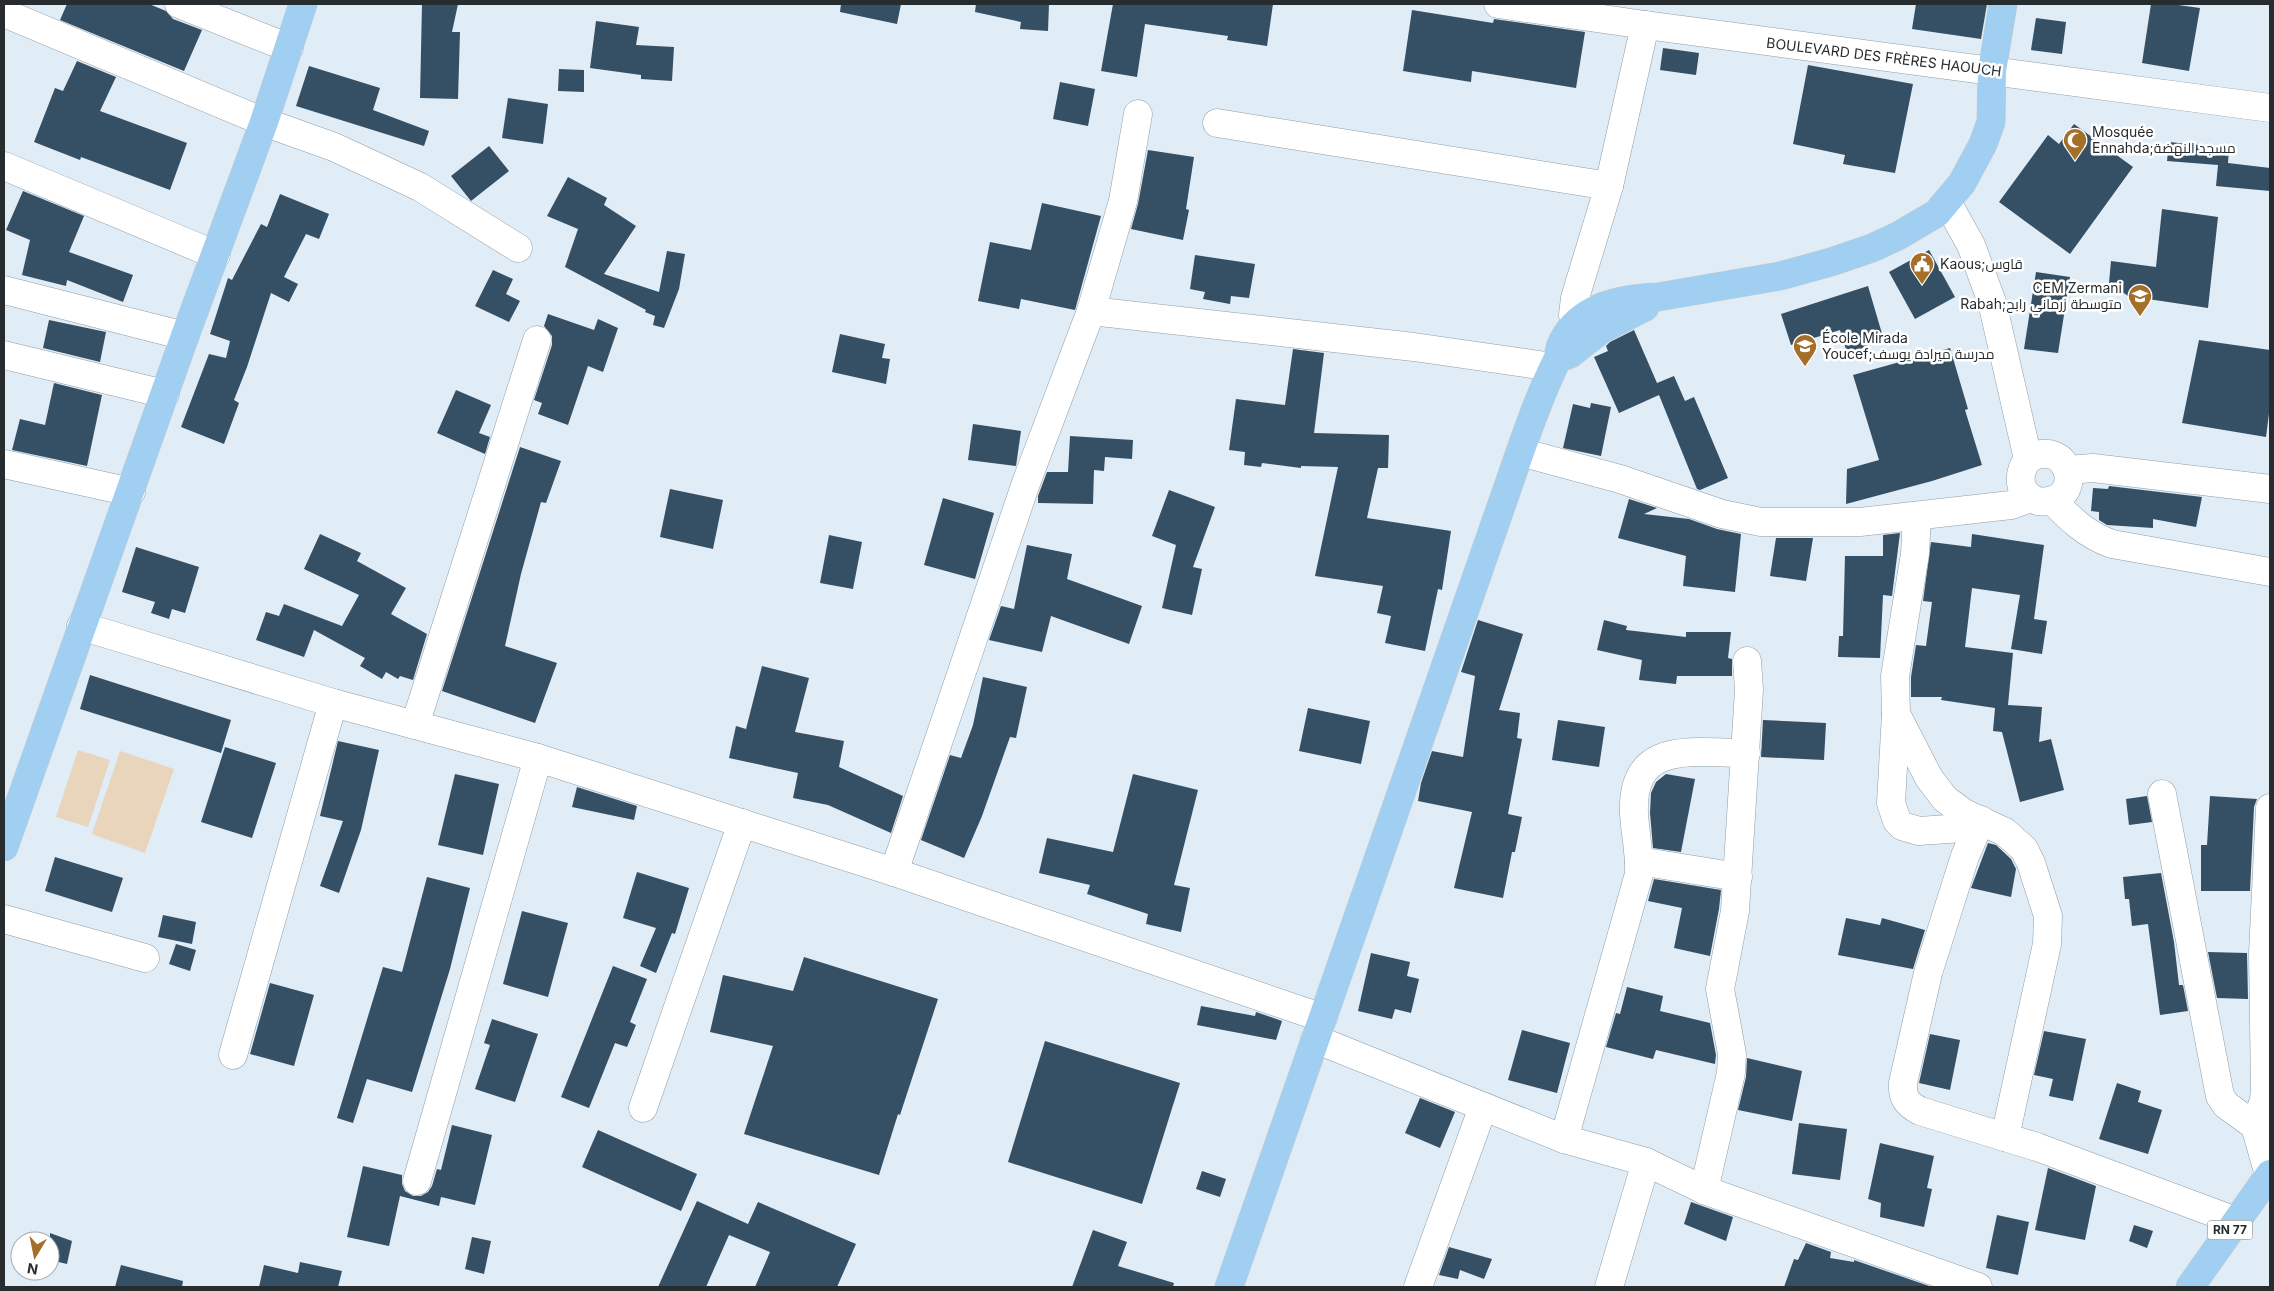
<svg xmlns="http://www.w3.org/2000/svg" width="2274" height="1291" font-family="Inter,Cairo,sans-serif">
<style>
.green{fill:#e9d4bc}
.building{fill:#354f64}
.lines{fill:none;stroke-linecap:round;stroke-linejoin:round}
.minor-casing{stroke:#919da6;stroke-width:29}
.major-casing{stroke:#cbcccd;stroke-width:29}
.minor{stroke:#fff;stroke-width:28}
.major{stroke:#a0cff2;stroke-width:28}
.labels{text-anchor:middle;stroke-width:5;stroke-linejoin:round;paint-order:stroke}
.shield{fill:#fff;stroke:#686b6d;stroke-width:1}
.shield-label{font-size:12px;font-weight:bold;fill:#272c2f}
.street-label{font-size:14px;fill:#272c2f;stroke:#fff}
.poi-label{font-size:14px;fill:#272c2f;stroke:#fff;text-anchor:start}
</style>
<rect width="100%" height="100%" fill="#e0ecf6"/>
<g class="green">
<path d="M 78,750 L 110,760 L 88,827 L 56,817 Z"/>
<path d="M 120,751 L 174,769 L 145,853 L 92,834 Z"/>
</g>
<g class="building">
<path d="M 67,4 L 149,4 L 166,11 L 173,19 L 202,30 L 184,71 L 60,20 Z"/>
<path d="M 422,4 L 458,4 L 452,32 L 460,32 L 458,99 L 420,98 Z"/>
<path d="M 841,4 L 901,4 L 897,24 L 840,12 Z"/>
<path d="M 976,4 L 1049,4 L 1048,31 L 1020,29 L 1021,22 L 975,12 Z"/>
<path d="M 1113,4 L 1273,4 L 1267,46 L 1227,40 L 1228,36 L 1145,24 L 1137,77 L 1101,71 Z"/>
<path d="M 1916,4 L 1987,4 L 1981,39 L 1912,29 Z"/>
<path d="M 2151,4 L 2171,4 L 2200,8 L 2189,71 L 2142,63 Z"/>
<path d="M 1412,10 L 1493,23 L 1494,19 L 1585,32 L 1576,88 L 1472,71 L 1471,82 L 1403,71 Z"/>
<path d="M 2036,18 L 2066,22 L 2062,54 L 2031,50 Z"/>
<path d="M 596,21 L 639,27 L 636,45 L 674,47 L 672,81 L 641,79 L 641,75 L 590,68 Z"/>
<path d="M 1663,48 L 1699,53 L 1696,75 L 1660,70 Z"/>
<path d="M 77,61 L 116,77 L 100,111 L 187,143 L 170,190 L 81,157 L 80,160 L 34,142 L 55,88 L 63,91 Z"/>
<path d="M 1808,65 L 1913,84 L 1895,173 L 1843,164 L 1845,155 L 1793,144 Z"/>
<path d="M 309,66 L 380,88 L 373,110 L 429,131 L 424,146 L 296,106 Z"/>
<path d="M 559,69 L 584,70 L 584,92 L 558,91 Z"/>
<path d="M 1060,82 L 1095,89 L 1088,126 L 1053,119 Z"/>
<path d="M 508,98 L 548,104 L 543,144 L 502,138 Z"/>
<path d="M 2074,124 L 2133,167 L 2070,254 L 1999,202 L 2048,135 L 2059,144 Z"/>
<path d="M 2169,142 L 2229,148 L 2228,163 L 2270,168 L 2270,191 L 2216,186 L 2218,165 L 2167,161 Z"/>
<path d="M 489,146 L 509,171 L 471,201 L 451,176 Z"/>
<path d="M 1148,150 L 1194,157 L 1186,209 L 1189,210 L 1183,240 L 1131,229 L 1138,204 Z"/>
<path d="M 568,177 L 607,198 L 604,205 L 636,226 L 604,274 L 659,292 L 667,251 L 685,254 L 679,289 L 664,328 L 653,325 L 655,316 L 645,312 L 646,310 L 565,267 L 578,229 L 547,216 Z"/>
<path d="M 23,191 L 84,216 L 69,252 L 133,275 L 123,302 L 67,280 L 66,286 L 22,275 L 30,240 L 6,230 Z"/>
<path d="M 280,194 L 329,214 L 319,239 L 306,234 L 284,277 L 298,284 L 289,302 L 271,293 L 247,367 L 234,400 L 239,403 L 224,444 L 181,427 L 209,354 L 226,358 L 230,341 L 210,334 L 228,278 L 232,280 L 261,224 L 267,227 Z"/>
<path d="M 1042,203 L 1101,216 L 1075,310 L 1021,299 L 1019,309 L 978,301 L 990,242 L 1031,250 Z"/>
<path d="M 2162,209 L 2218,217 L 2208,308 L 2128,296 L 2109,283 L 2111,261 L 2156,267 Z"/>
<path d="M 1929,250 L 1955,297 L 1915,319 L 1889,272 Z"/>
<path d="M 1195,255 L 1255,264 L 1249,298 L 1231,296 L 1230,304 L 1203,299 L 1205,292 L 1190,289 Z"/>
<path d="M 493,270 L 513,279 L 506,294 L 520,301 L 509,322 L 475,306 Z"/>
<path d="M 2036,272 L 2070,277 L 2058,353 L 2024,349 Z"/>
<path d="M 1868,286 L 1883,337 L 1848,356 L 1840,330 L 1791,345 L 1781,314 Z"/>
<path d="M 548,314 L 594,330 L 598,319 L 618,328 L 603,372 L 588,366 L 568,425 L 538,414 L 542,403 L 534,400 L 552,345 L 552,336 L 544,326 Z"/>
<path d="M 49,320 L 106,332 L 100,362 L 43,348 Z"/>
<path d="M 1634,330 L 1657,383 L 1674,376 L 1685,401 L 1694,397 L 1728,478 L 1700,490 L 1697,489 L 1659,395 L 1619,413 L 1594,357 L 1608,351 L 1606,346 L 1610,342 Z"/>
<path d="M 840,334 L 885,344 L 882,358 L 890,359 L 886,384 L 832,372 Z"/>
<path d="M 2199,340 L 2270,350 L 2270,406 L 2266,437 L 2182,423 Z"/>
<path d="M 1950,348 L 1968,409 L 1965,410 L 1982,465 L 1932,481 L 1846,504 L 1847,469 L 1879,460 L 1853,375 Z"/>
<path d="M 1293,349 L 1324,353 L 1314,433 L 1389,435 L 1388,468 L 1378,468 L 1367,518 L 1451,531 L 1442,590 L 1438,589 L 1425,651 L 1385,643 L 1391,616 L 1377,613 L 1383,586 L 1315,576 L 1338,467 L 1301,466 L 1301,468 L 1262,463 L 1261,467 L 1244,465 L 1245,452 L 1229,450 L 1236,399 L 1285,405 Z"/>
<path d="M 54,383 L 102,395 L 87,466 L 12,450 L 20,419 L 45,425 Z"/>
<path d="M 456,390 L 491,405 L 479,433 L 490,437 L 485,454 L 437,433 Z"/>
<path d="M 1591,403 L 1611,407 L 1601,456 L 1563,448 L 1573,404 L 1590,408 Z"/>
<path d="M 973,424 L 1021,431 L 1016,466 L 968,460 Z"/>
<path d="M 1070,436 L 1133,440 L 1132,459 L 1105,457 L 1104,471 L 1094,470 L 1093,504 L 1038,503 L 1038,496 L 1047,472 L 1068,472 Z"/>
<path d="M 520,447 L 561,461 L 546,503 L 541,502 L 521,574 L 505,646 L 557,663 L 535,723 L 442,691 Z"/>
<path d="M 2109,486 L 2202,497 L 2196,527 L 2153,519 L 2153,528 L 2107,525 L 2099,520 L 2099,512 L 2091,511 L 2093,488 L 2108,489 Z"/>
<path d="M 670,489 L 723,500 L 713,549 L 660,537 Z"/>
<path d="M 1169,490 L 1215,507 L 1193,567 L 1202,569 L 1192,615 L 1162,608 L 1176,545 L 1152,536 Z"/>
<path d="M 943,498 L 994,513 L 975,579 L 924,565 Z"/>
<path d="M 1629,499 L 1657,508 L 1644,514 L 1689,519 L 1717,529 L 1741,534 L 1735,592 L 1683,586 L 1686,556 L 1618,538 Z"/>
<path d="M 1900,533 L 1892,596 L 1883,595 L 1880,658 L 1838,657 L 1839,636 L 1843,636 L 1845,556 L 1883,556 L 1883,535 Z"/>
<path d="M 320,534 L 361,553 L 357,561 L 406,588 L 391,614 L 427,634 L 413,680 L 400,676 L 398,679 L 386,672 L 382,679 L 360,666 L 365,658 L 314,630 L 304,657 L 256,640 L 266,612 L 279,616 L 284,604 L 342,626 L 359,595 L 304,569 Z"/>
<path d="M 1972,534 L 2044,545 L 2034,619 L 2047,621 L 2042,654 L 2011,649 L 2020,595 L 1972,588 L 1965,647 L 2013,653 L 2008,705 L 2042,707 L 2039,742 L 2051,739 L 2064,790 L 2020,802 L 2002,732 L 1993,731 L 1995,708 L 1941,700 L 1942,697 L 1911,697 L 1911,677 L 1916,645 L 1926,646 L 1932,602 L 1923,601 L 1931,542 L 1971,547 Z"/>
<path d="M 829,535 L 862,542 L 853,589 L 820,583 Z"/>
<path d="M 1776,538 L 1813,538 L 1806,581 L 1770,576 Z"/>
<path d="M 1027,545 L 1072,554 L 1067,579 L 1142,606 L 1129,644 L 1051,616 L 1042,652 L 989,640 L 1001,606 L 1014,609 Z"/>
<path d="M 136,547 L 199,567 L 185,613 L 172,609 L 169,619 L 151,613 L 155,602 L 122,592 Z"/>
<path d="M 1478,620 L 1523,634 L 1499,710 L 1520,713 L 1517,738 L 1522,739 L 1508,814 L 1522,817 L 1515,852 L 1512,852 L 1503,898 L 1454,888 L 1472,812 L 1418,801 L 1421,783 L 1432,751 L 1463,757 L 1475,676 L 1461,672 Z"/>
<path d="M 1604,620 L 1627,626 L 1626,630 L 1686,637 L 1686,632 L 1731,632 L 1728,658 L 1732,659 L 1732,676 L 1677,676 L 1676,684 L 1639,680 L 1642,660 L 1597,650 Z"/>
<path d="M 762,666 L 809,678 L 795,732 L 844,741 L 839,767 L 903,796 L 891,833 L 828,805 L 793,798 L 798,773 L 729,758 L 736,726 L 746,729 Z"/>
<path d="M 90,675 L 231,720 L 221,753 L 80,709 Z"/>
<path d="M 983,677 L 1027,687 L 1016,738 L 1010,737 L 982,816 L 964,858 L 921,840 L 950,755 L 961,758 L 973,725 Z"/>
<path d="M 1308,708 L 1370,721 L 1361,764 L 1299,751 Z"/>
<path d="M 1558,720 L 1605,727 L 1599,767 L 1552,760 Z"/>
<path d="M 1763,720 L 1826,723 L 1824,760 L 1761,757 Z"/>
<path d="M 338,741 L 379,750 L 361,830 L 339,893 L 320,886 L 343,821 L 320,816 Z"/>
<path d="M 225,747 L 276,763 L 252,838 L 201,822 Z"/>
<path d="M 455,774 L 499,784 L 483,855 L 438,845 Z"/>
<path d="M 1133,774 L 1198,790 L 1174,885 L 1190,888 L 1181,932 L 1146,924 L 1148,914 L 1087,894 L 1090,885 L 1039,873 L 1047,838 L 1113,852 Z"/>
<path d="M 1666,774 L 1695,779 L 1681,852 L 1653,848 L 1650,813 L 1651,793 L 1656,782 Z"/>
<path d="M 577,787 L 637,806 L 634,820 L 572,807 Z"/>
<path d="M 2147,796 L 2152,822 L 2129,825 L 2126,799 Z"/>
<path d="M 2210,796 L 2257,799 L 2254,807 L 2250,891 L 2201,891 L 2201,845 L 2207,845 Z"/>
<path d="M 1988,843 L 1996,845 L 2011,859 L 2016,869 L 2011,897 L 1971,888 Z"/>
<path d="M 55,857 L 123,878 L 112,912 L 45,891 Z"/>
<path d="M 637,872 L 689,888 L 675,934 L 672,933 L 656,973 L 640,966 L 656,928 L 623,918 Z"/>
<path d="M 2161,873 L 2174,942 L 2179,985 L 2183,985 L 2188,1011 L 2160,1015 L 2148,924 L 2132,926 L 2129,899 L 2125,899 L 2123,877 Z"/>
<path d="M 427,877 L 470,888 L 450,969 L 412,1092 L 367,1079 L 353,1123 L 337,1118 L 383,967 L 402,972 Z"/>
<path d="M 1654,879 L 1721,890 L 1719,909 L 1710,956 L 1674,948 L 1682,908 L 1648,901 Z"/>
<path d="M 522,911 L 568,923 L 548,997 L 503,984 Z"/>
<path d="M 163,915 L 196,922 L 192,944 L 158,937 Z"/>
<path d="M 1846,918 L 1880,925 L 1882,918 L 1925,930 L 1913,969 L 1838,955 Z"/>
<path d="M 176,944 L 196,950 L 190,971 L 169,964 Z"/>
<path d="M 2208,952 L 2247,953 L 2248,999 L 2217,998 Z"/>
<path d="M 1371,953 L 1410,962 L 1407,976 L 1419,979 L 1411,1013 L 1395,1009 L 1392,1019 L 1358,1011 Z"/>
<path d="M 804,957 L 938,999 L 900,1115 L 898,1114 L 879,1175 L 744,1134 L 773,1046 L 710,1032 L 723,975 L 793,991 Z"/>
<path d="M 613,966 L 647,979 L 630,1022 L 636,1025 L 627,1047 L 615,1043 L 589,1108 L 561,1097 Z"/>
<path d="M 270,983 L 314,995 L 294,1066 L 250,1054 Z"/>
<path d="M 1627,987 L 1663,996 L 1660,1011 L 1710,1023 L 1716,1055 L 1715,1064 L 1656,1050 L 1653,1059 L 1606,1047 L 1616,1013 L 1620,1014 Z"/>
<path d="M 1201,1006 L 1255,1016 L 1256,1012 L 1282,1021 L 1276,1040 L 1197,1025 Z"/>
<path d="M 492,1019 L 538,1034 L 515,1102 L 475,1089 L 490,1045 L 484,1043 Z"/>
<path d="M 1522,1030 L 1570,1043 L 1557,1093 L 1508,1080 Z"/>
<path d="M 2044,1031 L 2086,1039 L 2073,1101 L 2049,1096 L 2053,1079 L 2034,1075 Z"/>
<path d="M 1930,1034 L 1960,1040 L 1950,1090 L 1919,1083 Z"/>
<path d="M 1045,1041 L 1180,1083 L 1142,1204 L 1008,1162 Z"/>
<path d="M 1747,1058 L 1802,1071 L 1792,1121 L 1738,1110 L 1746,1077 Z"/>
<path d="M 2117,1083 L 2141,1091 L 2138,1102 L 2162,1110 L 2148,1154 L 2099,1139 Z"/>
<path d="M 1420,1098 L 1455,1112 L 1440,1148 L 1405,1133 Z"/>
<path d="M 1799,1123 L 1847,1129 L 1840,1180 L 1792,1174 Z"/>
<path d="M 452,1125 L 492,1135 L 475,1205 L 441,1197 L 439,1206 L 400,1196 L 389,1246 L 347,1237 L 363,1166 L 402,1175 L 402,1184 L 405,1191 L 413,1196 L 421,1196 L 428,1192 L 432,1186 L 437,1169 L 441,1170 Z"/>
<path d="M 598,1130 L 697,1174 L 681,1211 L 582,1167 Z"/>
<path d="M 1880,1143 L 1934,1156 L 1927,1188 L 1932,1189 L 1924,1227 L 1880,1217 L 1881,1203 L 1868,1199 Z"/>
<path d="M 2048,1168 L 2096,1186 L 2085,1240 L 2035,1230 Z"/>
<path d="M 1202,1171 L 1226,1179 L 1220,1197 L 1196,1189 Z"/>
<path d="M 697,1201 L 748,1224 L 758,1202 L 856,1244 L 837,1287 L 755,1287 L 770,1252 L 729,1235 L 706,1287 L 658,1287 Z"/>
<path d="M 1691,1202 L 1733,1217 L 1726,1241 L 1684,1224 Z"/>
<path d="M 1997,1215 L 2029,1222 L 2018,1275 L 1986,1268 Z"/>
<path d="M 2134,1225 L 2153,1231 L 2147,1248 L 2129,1241 Z"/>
<path d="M 1093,1230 L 1127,1242 L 1118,1266 L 1174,1283 L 1173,1287 L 1072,1287 Z"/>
<path d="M 50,1233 L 72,1241 L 67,1264 L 50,1260 Z"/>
<path d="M 472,1237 L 491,1241 L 484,1274 L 465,1269 Z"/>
<path d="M 1806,1243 L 1831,1252 L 1830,1258 L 1854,1262 L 1854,1260 L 1932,1287 L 1784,1287 L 1794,1259 L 1798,1260 Z"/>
<path d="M 1449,1247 L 1492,1259 L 1484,1279 L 1460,1270 L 1458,1279 L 1439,1275 Z"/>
<path d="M 300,1262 L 342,1271 L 338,1287 L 259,1287 L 264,1265 L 298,1273 Z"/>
<path d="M 121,1265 L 183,1281 L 182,1287 L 115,1287 Z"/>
</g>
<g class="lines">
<g class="minor-casing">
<g id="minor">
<path d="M 179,4 L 289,48"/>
<path d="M 1498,4 L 1645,25 L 2270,108"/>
<path d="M 4,13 L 264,122 L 334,147 L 420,187 L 518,248"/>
<path d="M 1217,123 L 1609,186"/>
<path d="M 4,166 L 216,255"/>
<path d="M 1947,202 L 1971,245 L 1992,302 L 2028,459 C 2018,472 2017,491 2033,499 C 2038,502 2043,502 2048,501 C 2085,496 2068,436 2028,459"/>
<path d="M 4,290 L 185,336"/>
<path d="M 1091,311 L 1414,347 L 1553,367"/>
<path d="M 1575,324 L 1573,315 L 1575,298 L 1609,186 L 1645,25"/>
<path d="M 4,355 L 165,394"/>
<path d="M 1520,452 L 1620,479 L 1722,514 L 1761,522 L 1860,522 L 2011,505 L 2031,498"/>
<path d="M 4,464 L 131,492"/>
<path d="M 2068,470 L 2093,468 L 2270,489"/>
<path d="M 2053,501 C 2071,520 2087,535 2112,544 L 2270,572"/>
<path d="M 1917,516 L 1915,554 L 1895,676 L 1896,714 L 1929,778 L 1945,799 L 1964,813 L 2005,832 L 2024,849 L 2031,863 L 2048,916 L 2047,944 L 2005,1137"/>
<path d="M 81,626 L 333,703 L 538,758 L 894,872 L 1323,1018"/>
<path d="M 1896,714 L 1891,803 L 1897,821 L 1902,826 L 1919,831 L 1977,827"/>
<path d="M 415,725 L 537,340"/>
<path d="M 2162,794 L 2220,1096 L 2226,1105 L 2255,1126 L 2269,1175"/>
<path d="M 1981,820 L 1965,856 L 1928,973 L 1903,1083 C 1902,1098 1907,1104 1920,1111 L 2037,1147 L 2236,1221"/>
<path d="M 1639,861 L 1738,877"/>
<path d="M 894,872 L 1026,483 L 1091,311 L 1123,201 L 1138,114"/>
<path d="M 4,919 L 145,958"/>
<path d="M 1315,1039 L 1564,1139 L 1646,1162 L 1704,1190 L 1978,1287"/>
<path d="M 233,1055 L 333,703"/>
<path d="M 643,1108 L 742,823"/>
<path d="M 2255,1126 L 2264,1100 L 2265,1090 L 2263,953 L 2270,808"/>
<path d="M 1564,1139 L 1639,874 C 1640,853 1635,834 1634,813 C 1631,739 1694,753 1746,753"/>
<path d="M 417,1181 L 538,758"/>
<path d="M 1704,1190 L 1731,1073 L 1732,1054 L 1720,989 L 1735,911 L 1749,690 L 1747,661"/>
<path d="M 1418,1287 L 1483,1107"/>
<path d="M 1609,1287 L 1646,1162"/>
</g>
</g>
<g class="major-casing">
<g id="major">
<path d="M 1565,356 L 1570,354 L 1602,329 L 1645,307"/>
<path d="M 4,847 L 185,336 L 264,122 L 303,4"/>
<path d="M 1229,1287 L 1520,452 C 1531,421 1542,390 1557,360 C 1559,355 1559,350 1561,345 C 1577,307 1621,298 1658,297 L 1780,276 L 1831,262 L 1872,248 L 1898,236 L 1937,213 L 1962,183 L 1983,144 L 1991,122 L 1992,71 L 2003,4"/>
<path d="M 2190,1287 L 2270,1174"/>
</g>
</g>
<use href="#minor" class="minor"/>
<use href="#major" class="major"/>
</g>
<defs>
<g id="mosque-pin" transform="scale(1.25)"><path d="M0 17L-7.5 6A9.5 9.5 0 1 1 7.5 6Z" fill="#a46f28" stroke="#fff"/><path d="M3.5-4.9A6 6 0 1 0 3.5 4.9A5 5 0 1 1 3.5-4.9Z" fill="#fff"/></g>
<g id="civic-pin" transform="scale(1.25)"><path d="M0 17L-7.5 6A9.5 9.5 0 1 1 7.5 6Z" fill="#a46f28" stroke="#fff"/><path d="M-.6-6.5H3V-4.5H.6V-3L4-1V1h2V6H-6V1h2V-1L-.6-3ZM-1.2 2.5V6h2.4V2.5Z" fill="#fff"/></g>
<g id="school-pin" transform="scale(1.25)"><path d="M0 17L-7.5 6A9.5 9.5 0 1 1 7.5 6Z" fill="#a46f28" stroke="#fff"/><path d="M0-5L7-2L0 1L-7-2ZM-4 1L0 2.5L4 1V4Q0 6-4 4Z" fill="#fff"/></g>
</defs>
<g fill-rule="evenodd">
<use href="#mosque-pin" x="2075" y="140"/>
<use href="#civic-pin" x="1922" y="264"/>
<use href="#school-pin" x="2140" y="296"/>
<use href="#school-pin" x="1805" y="346"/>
</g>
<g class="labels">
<rect class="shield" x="2207.5" y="1220.5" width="45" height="19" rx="4"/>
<g class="shield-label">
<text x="2230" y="1234">RN 77</text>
</g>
<g class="street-label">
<text transform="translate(1884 57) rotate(7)" y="5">BOULEVARD DES FRÈRES HAOUCH</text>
</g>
<g class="poi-label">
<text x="2092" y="137">Mosquée<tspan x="2092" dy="16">Ennahda;مسجد النهضة</tspan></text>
<text x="1940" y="269">Kaous;قاوس</text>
<text x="2122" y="293" text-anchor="end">CEM Zermani<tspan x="2122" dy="16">Rabah;متوسطة زرماني رابح</tspan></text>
<text x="1822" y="343">École Mirada<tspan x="1822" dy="16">Youcef;مدرسة ميرادة يوسف</tspan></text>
</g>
</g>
<rect width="2274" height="1291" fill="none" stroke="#272c2f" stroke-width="10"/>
<g transform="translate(35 1256) rotate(190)"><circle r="24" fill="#ffffff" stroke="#a9abac"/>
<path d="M0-4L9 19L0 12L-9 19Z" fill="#a46f28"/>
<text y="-8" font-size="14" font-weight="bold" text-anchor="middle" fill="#272c2f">N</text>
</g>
</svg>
